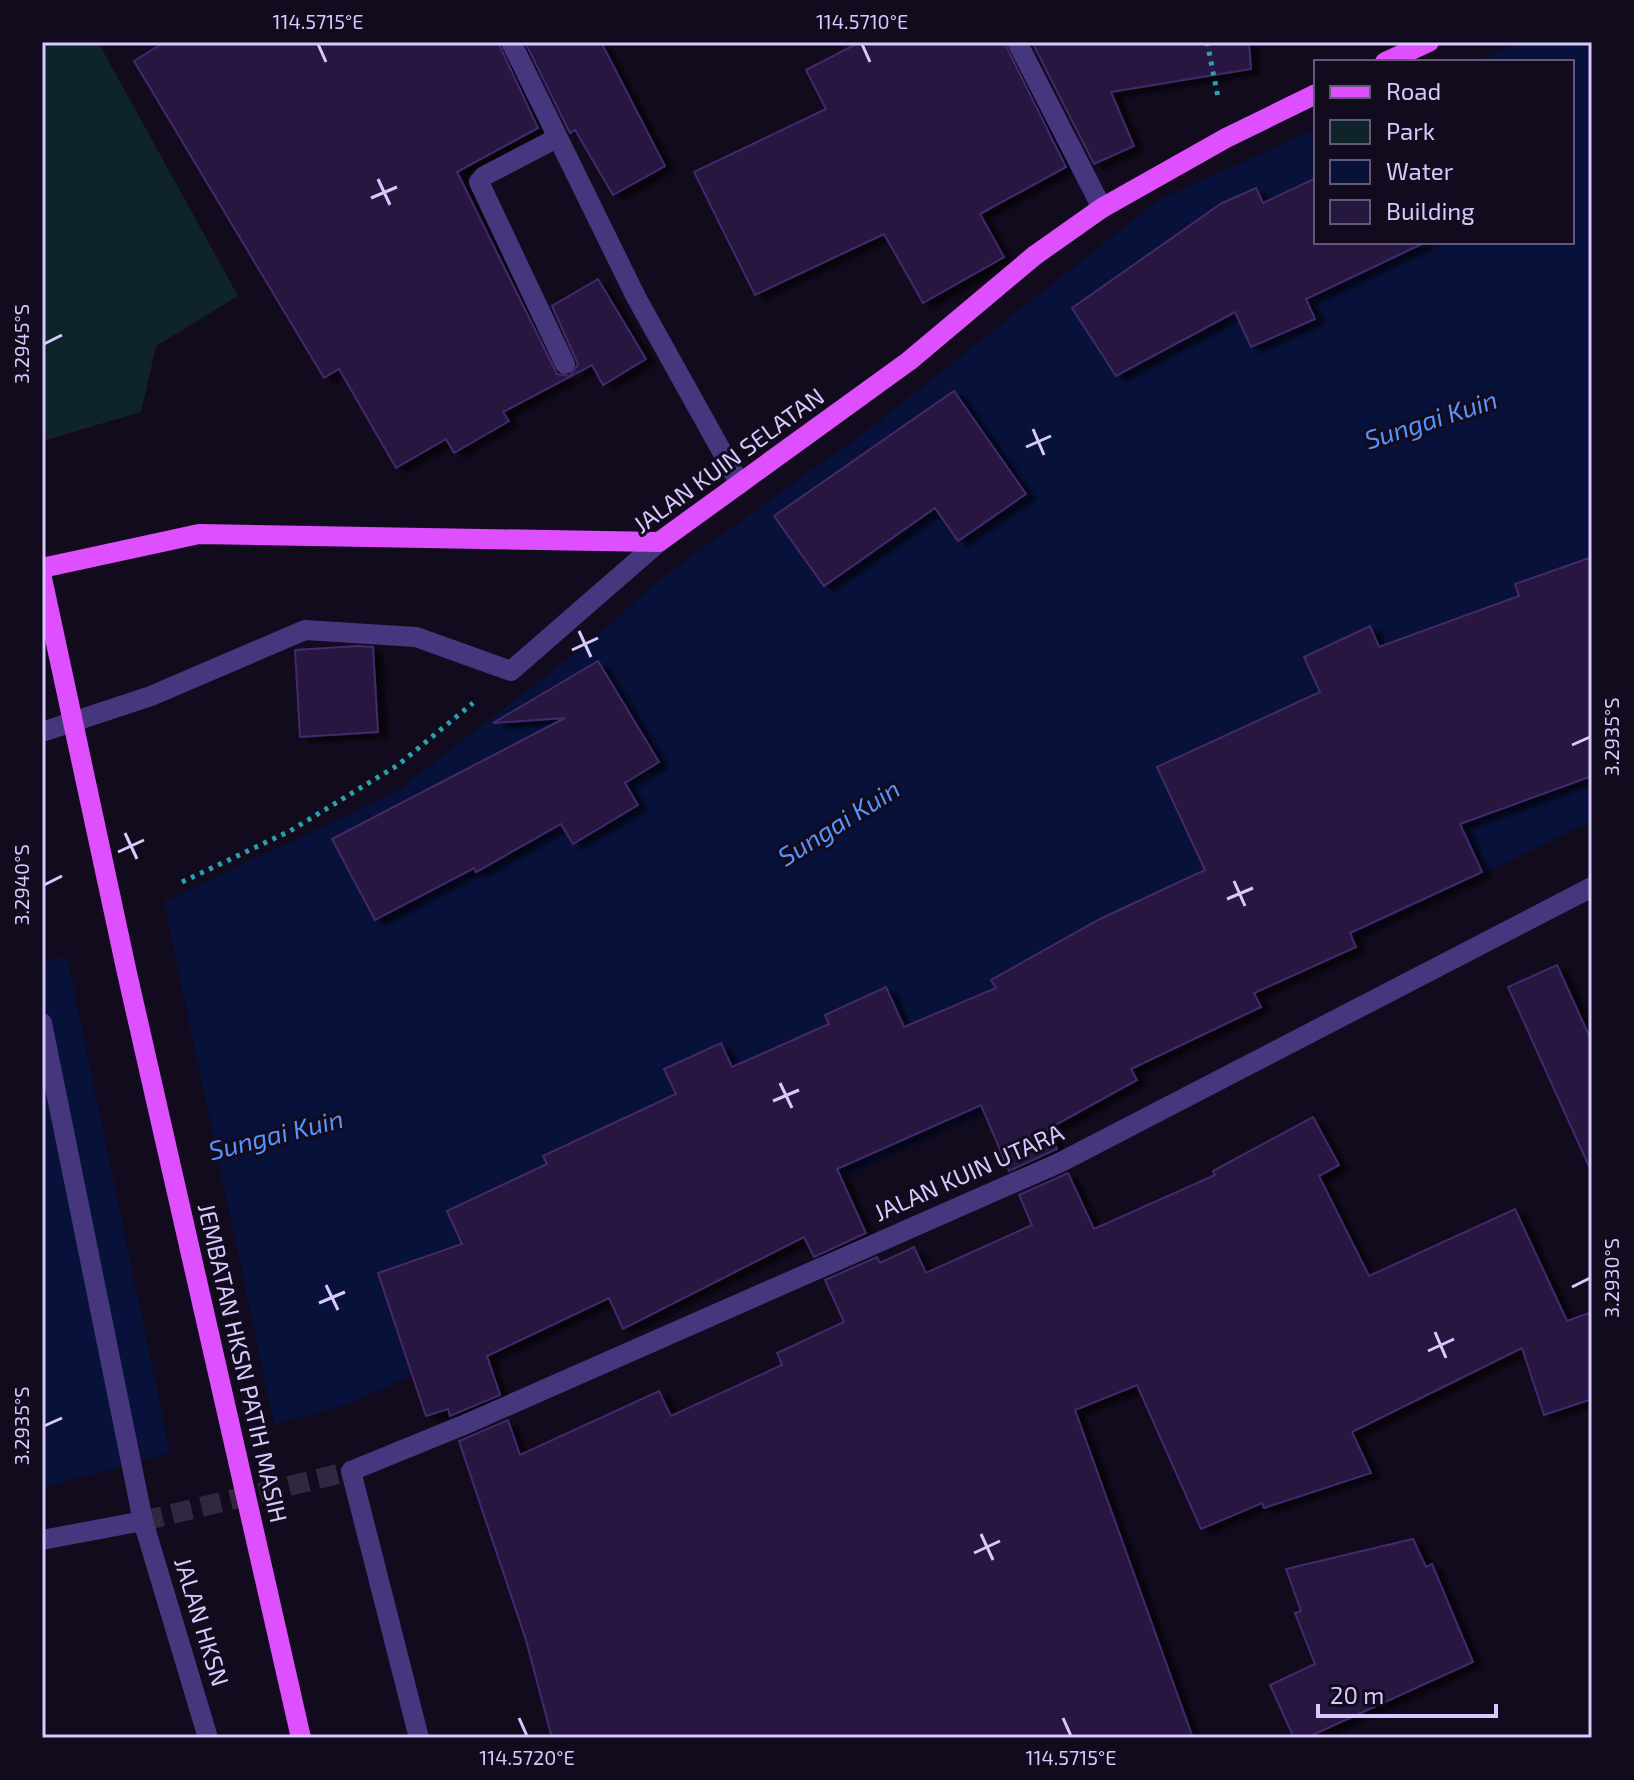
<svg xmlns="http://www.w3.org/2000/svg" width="1634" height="1780" font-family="'Exo 2',sans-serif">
<defs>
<filter id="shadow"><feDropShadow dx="9" dy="5" stdDeviation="2" flood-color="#0009"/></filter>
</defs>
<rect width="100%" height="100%" fill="#120b1e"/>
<polygon fill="#0f2428" points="42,42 98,42 238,296 156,346 141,412 42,441"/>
<polygon fill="#08113a" points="1524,42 1592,42 1592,821 1034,1091 349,1404 42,1488 42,963 75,954 145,911 396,792 591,641 667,574 865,432 1160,199 1316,129 1316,242 1572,242 1572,62 1472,62"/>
<polygon fill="#120b1e" points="163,898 275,1428 171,1457 66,952 73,951 92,930"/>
<g fill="#26173f" stroke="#42296b" stroke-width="2" filter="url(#shadow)">
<polygon points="165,42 498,42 538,128 457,172 557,374 570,376 578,364 552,306 598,279 646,359 603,385 592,365 503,412 509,421 454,453 446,439 396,468 339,369 324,378 134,61"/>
<polygon points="525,42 601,42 665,166 613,195 575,130 570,133"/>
<polygon points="860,42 1004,42 1066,167 980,214 1004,257 923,303 884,234 755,295 694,172 826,109 806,70"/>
<polygon points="1032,42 1249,42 1251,69 1111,92 1134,146 1094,164"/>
<polygon points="1316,178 1316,242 1426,242 1306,299 1315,319 1251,347 1235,312 1116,376 1072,308 1222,203 1256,188 1263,203"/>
<polygon points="954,391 1026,494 958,541 935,508 824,586 774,516"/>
<polygon points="1592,557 1592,776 1460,824 1482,872 1350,933 1356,947 1254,993 1261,1007 1131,1069 1137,1080 1048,1129 1057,1149 1009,1171 981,1105 837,1169 866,1233 814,1257 804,1237 623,1329 609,1298 487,1356 500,1395 450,1416 448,1409 426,1416 378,1273 462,1244 447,1211 547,1164 543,1156 676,1094 664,1069 721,1043 732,1067 829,1024 825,1015 886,987 904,1027 996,988 991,980 1100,919 1205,870 1157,767 1320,692 1304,657 1370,626 1379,647 1519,596 1515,584"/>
<polygon points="358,646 373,647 378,732 300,737 295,650"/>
<polygon points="598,661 659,762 625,783 638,805 573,844 561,824 476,872 474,868 375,920 332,839 565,718 493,723"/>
<polygon points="1557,965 1592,1042 1592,1173 1508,987"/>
<polygon points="1313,1117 1339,1165 1319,1176 1369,1276 1515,1209 1567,1321 1592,1312 1592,1399 1544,1415 1522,1348 1352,1432 1371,1473 1264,1508 1262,1503 1201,1529 1137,1385 1075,1410 1193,1738 552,1738 526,1640 459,1441 508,1420 520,1455 659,1391 671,1416 782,1365 777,1353 844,1322 825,1280 877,1257 880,1263 914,1247 926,1273 1032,1225 1019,1195 1068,1173 1094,1229 1215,1175 1213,1171"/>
<polygon points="1413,1539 1426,1567 1432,1564 1473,1662 1306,1738 1294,1738 1270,1685 1315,1664 1295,1613 1301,1611 1286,1569"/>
</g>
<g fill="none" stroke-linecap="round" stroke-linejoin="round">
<polyline stroke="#302740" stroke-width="20" stroke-dasharray="20 10" stroke-linecap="butt" points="143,1521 351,1471"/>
<g stroke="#2ba1b0" stroke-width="5" stroke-dasharray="4 6" stroke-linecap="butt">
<polyline points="1207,42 1218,97"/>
<polyline points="182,882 290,831 398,765 473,703"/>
</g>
<g stroke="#45367e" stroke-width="20">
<polyline points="511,42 636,297 740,484"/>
<polyline points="1017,42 1102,208"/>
<polyline points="557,138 484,176 479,182 565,364"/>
<polyline points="42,732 151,696 305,630 416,637 511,671 659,542"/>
<polyline points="42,1023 143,1521 208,1738"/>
<polyline points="42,1540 143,1521"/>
<polyline points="419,1738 351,1471 466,1424 1061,1162 1592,887"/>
</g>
<g stroke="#dd4fff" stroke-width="20">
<polyline points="1385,62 1429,42"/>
<polyline points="42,568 199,534 659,542 909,361 1034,256 1102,208 1226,138 1316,94"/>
</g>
<polyline stroke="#dd4fff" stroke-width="20" points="42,578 127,973 301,1738"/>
</g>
<path fill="none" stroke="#d8c8ff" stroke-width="3" d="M318,44L326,62M862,44L870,62M378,179L390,205M371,198L397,187M44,344L62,335M1033,429L1044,455M1026,447L1051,436M579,631L591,657M572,650L598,638M1572,745L1590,737M125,833L137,859M118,852L144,840M1234,881L1245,906M44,885L62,876M1227,899L1253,888M780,1083L792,1108M773,1101L799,1090M326,1285L338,1310M1572,1287L1590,1278M319,1303L345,1292M1435,1332L1446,1358M1428,1351L1454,1339M44,1426L62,1418M981,1534L993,1560M974,1553L1000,1541M519,1718L527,1736M1063,1718L1071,1736"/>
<g text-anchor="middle" stroke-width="6" stroke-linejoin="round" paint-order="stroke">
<g font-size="24" fill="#d8c8ff" stroke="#120b1e">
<text transform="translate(729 461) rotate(-36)" y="8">JALAN KUIN SELATAN</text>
<text transform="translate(969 1173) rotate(-24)" y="8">JALAN KUIN UTARA</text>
<text transform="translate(242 1363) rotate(77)" y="8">JEMBATAN HKSN PATIH MASIH</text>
<text transform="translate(201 1622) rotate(73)" y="8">JALAN HKSN</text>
</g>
<g font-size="26" font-style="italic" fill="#5693ff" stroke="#120b1e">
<text transform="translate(1431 420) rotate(-18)" y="9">Sungai Kuin</text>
<text transform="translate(839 823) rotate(-32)" y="9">Sungai Kuin</text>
<text transform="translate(276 1135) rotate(-14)" y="9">Sungai Kuin</text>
</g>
</g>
<rect width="1634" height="1780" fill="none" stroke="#120b1e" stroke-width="88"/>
<rect x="1314" y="60" width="260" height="184" fill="#120b1e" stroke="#615778" stroke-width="2"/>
<rect x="1330" y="86" width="40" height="12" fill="#dd4fff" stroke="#615778" stroke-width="2"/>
<text x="1386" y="100" font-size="24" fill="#d8c8ff">Road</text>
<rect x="1330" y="120" width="40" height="24" fill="#0f2428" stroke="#615778" stroke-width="2"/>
<text x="1386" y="140" font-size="24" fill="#d8c8ff">Park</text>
<rect x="1330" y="160" width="40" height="24" fill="#08113a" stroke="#615778" stroke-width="2"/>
<text x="1386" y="180" font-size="24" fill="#d8c8ff">Water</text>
<rect x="1330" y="200" width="40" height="24" fill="#26173f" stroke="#615778" stroke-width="2"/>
<text x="1386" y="220" font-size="24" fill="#d8c8ff">Building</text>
<path d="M1318 1704v12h178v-12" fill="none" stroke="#d8c8ff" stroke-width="4"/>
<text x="1330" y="1704" font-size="24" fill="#d8c8ff" stroke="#120b1e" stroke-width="6" paint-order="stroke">20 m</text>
<rect x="44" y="44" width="1546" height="1692" fill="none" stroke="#d8c8ff" stroke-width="3"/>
<g font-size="20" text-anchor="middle" fill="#d8c8ff">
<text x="318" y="29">114.5715°E</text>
<text x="862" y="29">114.5710°E</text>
<text transform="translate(22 344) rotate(-90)" y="7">3.2945°S</text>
<text transform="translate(1612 737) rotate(-90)" y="7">3.2935°S</text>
<text transform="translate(22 885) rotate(-90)" y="7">3.2940°S</text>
<text transform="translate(1612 1278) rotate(-90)" y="7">3.2930°S</text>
<text transform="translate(22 1426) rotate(-90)" y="7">3.2935°S</text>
<text x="527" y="1765">114.5720°E</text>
<text x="1071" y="1765">114.5715°E</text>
</g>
</svg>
